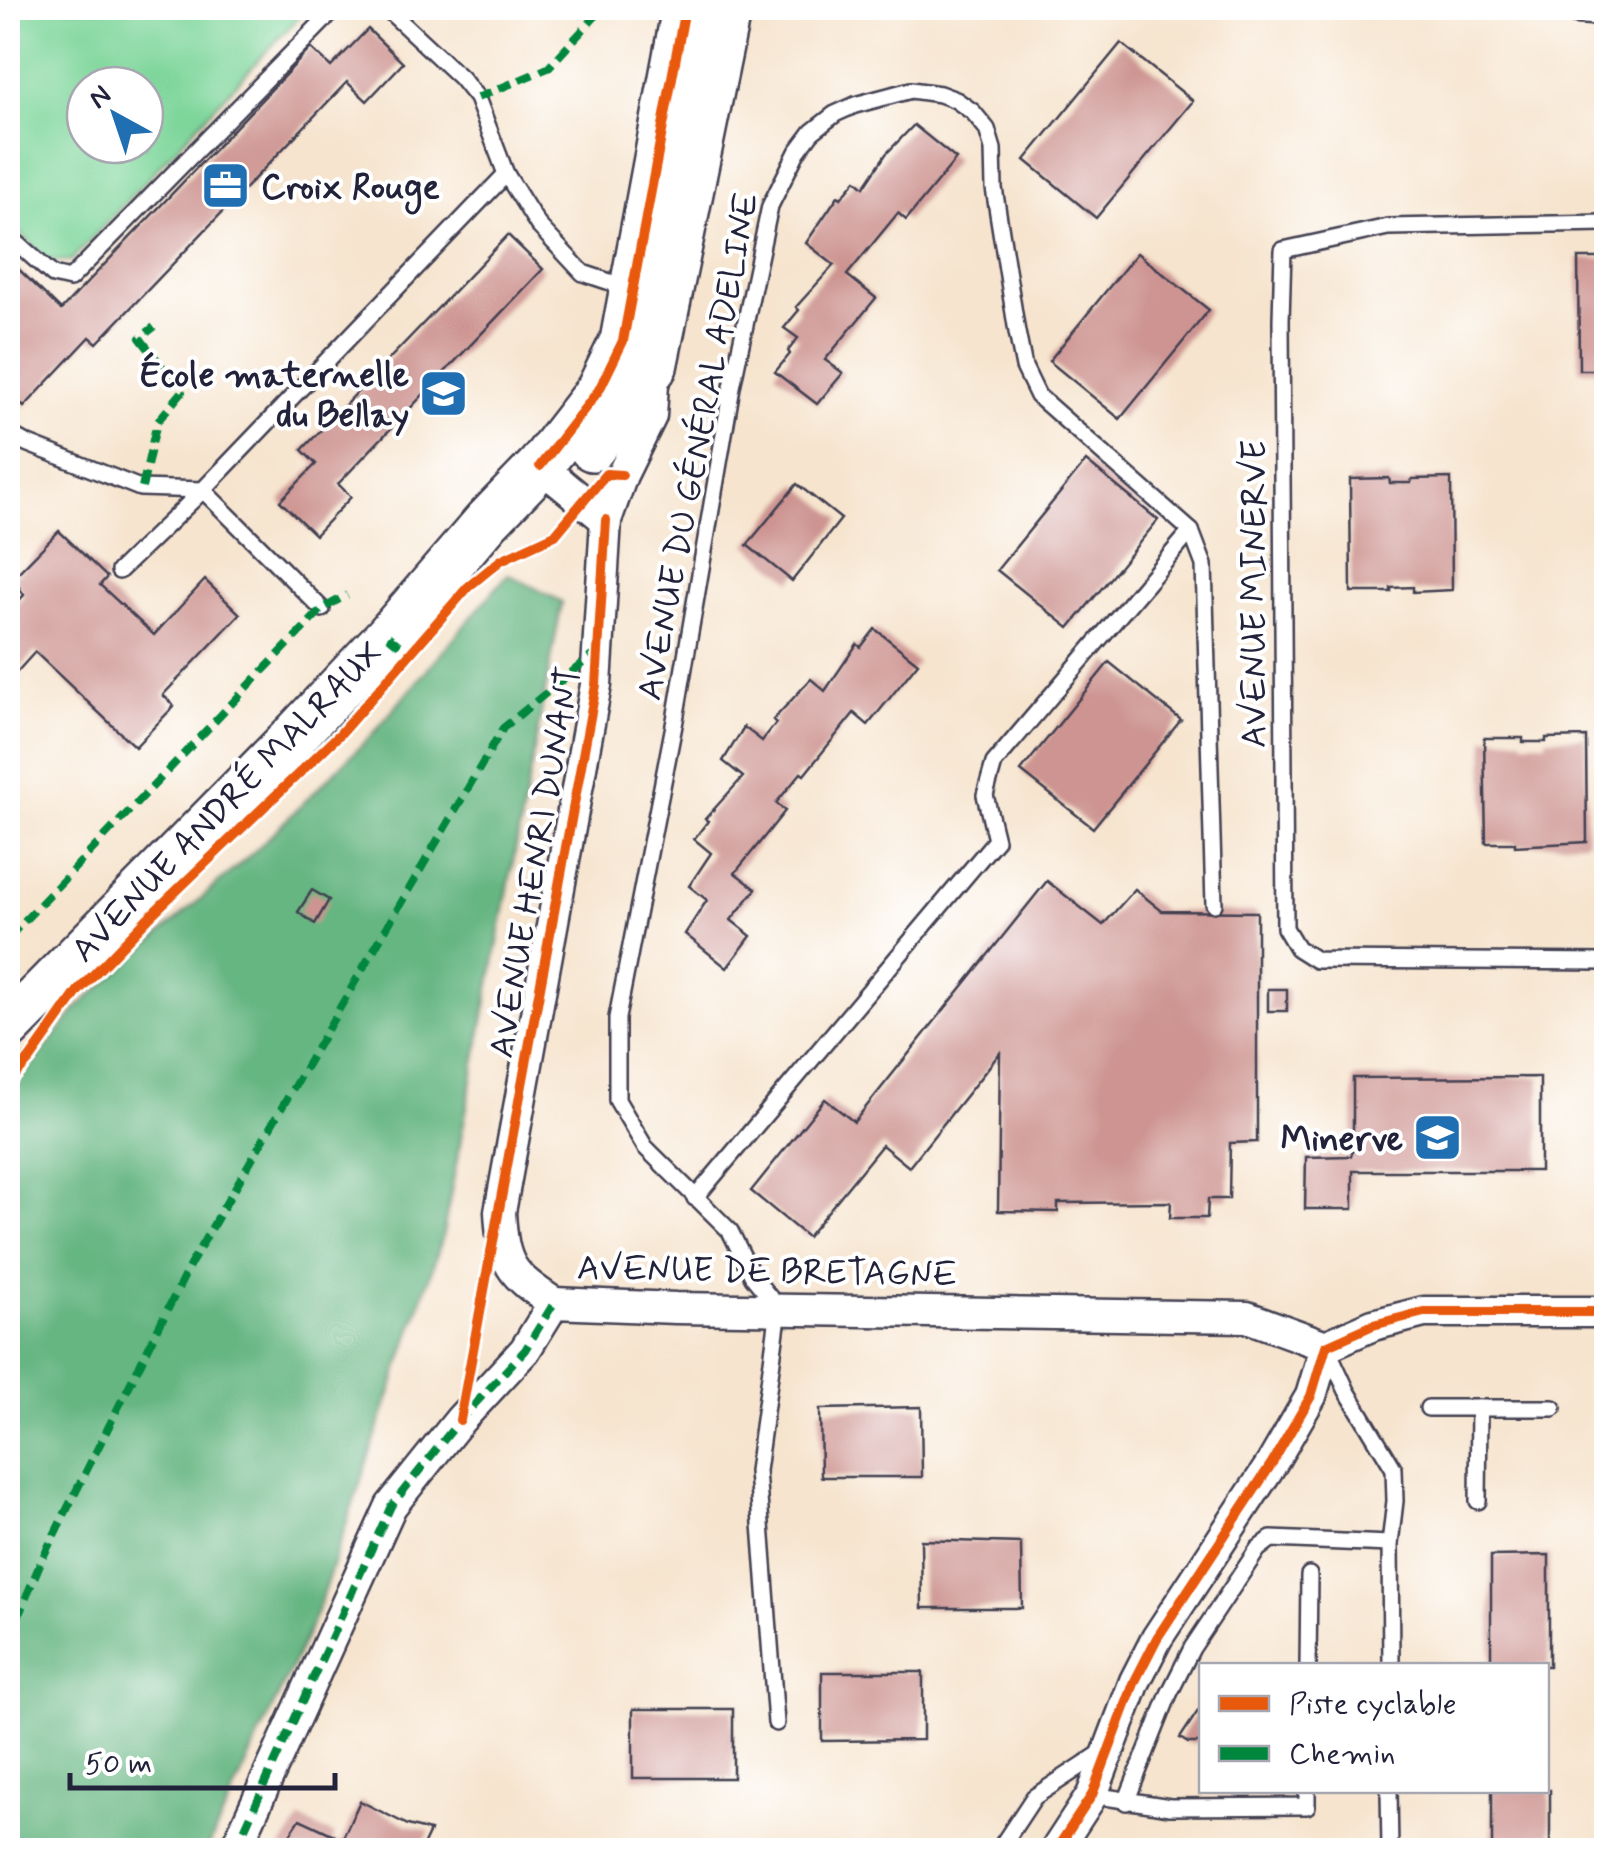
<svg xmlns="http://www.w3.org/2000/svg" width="1614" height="1858" font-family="Mynerve,sans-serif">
<rect width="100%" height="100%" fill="#fff"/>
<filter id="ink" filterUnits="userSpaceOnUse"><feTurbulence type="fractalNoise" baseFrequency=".01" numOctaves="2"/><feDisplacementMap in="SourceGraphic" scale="20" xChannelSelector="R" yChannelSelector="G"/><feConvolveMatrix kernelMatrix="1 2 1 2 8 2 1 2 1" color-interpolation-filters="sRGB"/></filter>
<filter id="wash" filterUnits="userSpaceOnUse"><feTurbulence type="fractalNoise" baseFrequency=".0048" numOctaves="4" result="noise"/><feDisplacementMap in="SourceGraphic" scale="40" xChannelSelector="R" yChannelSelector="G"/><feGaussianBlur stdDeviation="2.25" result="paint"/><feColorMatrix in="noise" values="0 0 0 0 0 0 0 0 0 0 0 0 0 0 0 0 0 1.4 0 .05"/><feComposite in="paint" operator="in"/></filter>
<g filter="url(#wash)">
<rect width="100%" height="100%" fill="#f6e4ce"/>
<path fill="#7dd59a" stroke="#507c6a" stroke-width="2.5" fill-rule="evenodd" d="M8,8H307L71,261H49L8,222ZM85,85H145V145H85Z"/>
<polygon fill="#66b682" stroke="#446c5e" stroke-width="2.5" points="508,574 562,602 442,1239 316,1614 207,1850 8,1850 8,1095 77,1008 257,849 371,736"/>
<g id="blocks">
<g fill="#cd9491">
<polygon points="368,29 403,63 367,101 347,82 97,343 90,337 24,407 8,392 8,259 61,310 311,48 331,67"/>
<polygon points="1121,43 1193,101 1096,218 1025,160"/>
<polygon points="914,125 956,159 906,220 898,213 847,275 876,298 825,360 843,373 817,404 775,372 790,354 788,351 798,338 784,328 799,310 796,307 834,265 806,243 838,196 841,198 856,180 864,187 886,154"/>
<polygon points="508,235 543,269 338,484 351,497 315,535 280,501 316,464 302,450"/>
<polygon points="1137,253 1209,310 1120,419 1049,361"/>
<polygon points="1578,258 1606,258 1606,370 1579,370"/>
<polygon points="1086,461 1158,520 1069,628 997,570"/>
<polygon points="1389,478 1390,483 1411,483 1412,479 1451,478 1452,590 1413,592 1413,587 1391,588 1391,592 1351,592 1350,479"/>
<polygon points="797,484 841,519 792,581 747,545"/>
<polygon points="59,531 107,577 100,585 154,635 205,580 240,614 163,695 174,706 135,747 35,652 8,682 8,612 24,595 13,578"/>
<polygon points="875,629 918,663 868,725 854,713 804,775 801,773 776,803 785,811 735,873 756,889 731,920 751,936 727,968 685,934 707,900 689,886 711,853 694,839 708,821 705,819 743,777 723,761 744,727 762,741 776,723 773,720 811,679 825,691 857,644 861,647"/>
<polygon points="1109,662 1181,720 1093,828 1021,771"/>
<polygon points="1586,737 1587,842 1515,846 1515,843 1486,843 1484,738 1523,738 1523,742 1546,742 1546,738"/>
<polygon points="1047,881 1103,925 1135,889 1162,911 1257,912 1257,1142 1230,1143 1229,1199 1208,1199 1207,1218 1170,1218 1171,1202 1058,1203 1058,1212 998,1211 1000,1053 909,1167 882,1145 807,1237 751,1191 825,1099 854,1122"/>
<polygon points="312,890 329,900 315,924 298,912"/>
<rect x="1268" y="989" width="19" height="22"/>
<polygon points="1540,1077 1540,1171 1353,1171 1353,1209 1305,1209 1306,1157 1351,1156 1353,1151 1353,1078"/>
<polygon points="921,1407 922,1477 821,1477 820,1409"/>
<polygon points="921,1540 1021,1543 1022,1608 922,1608"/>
<polygon points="1549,1555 1549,1666 1491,1666 1491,1556"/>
<polygon points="822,1672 923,1672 923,1740 822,1741"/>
<polygon points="1202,1705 1202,1743 1188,1743 1180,1738"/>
<rect x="633" y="1709" width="100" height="69"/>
<rect x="1492" y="1790" width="58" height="60"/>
<polygon points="360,1801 408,1825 430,1831 421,1850 280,1850 300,1819 334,1835 332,1841 340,1844"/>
</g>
</g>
</g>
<g filter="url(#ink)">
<use href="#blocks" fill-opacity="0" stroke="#423f51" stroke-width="2.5"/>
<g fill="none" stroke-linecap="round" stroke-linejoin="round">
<defs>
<g id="lane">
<polyline points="386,8 461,78 477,98 506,174 538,225 583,273 628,288"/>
<polyline points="1606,223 1388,227 1283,250 1281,320 1285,928 1297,948 1316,960 1606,962"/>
<polyline points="8,235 53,275 70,279 336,8"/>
<polyline points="8,433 26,443 140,488 203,490 322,609"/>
<polyline points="119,571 203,490 506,174"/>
<polyline points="695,1198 996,840 985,795 994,763 1191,531"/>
<polyline points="1327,1348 1347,1391 1394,1469 1395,1501 1390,1544 1391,1666"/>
<polyline points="1428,1408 1553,1408"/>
<polyline points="1478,1501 1479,1408"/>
<polyline points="1308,1666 1309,1575"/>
<polyline points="776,1723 757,1471 779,1309 753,1277 730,1231 645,1147 617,1100 617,1018 675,720 732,387 770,206 797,152 812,132 835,114 855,105 911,90 940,94 956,100 973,112 987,129 993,149 994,188 1017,332 1024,367 1038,396 1191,531 1204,565 1214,904"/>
<polyline points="1389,1790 1390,1850"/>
<polyline points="1092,1795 1170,1807 1307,1806 1307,1790"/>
<polyline points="1126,1802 1169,1694 1192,1648 1258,1549 1271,1539 1390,1544"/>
<polyline points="999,1850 1034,1797 1107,1749"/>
</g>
<g id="street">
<polyline points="1577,8 1606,10"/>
<polyline points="540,466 606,520"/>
<polyline points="554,1303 676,1308 1247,1317 1326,1346 1373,1325 1424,1312 1606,1312"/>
<path d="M554,1303C510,1274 503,1265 500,1212L596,685L606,520L622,475L651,416L654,367"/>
<polyline points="235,1850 391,1506 460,1420 525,1350 554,1303"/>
<polyline points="1056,1850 1092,1795 1135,1681 1157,1638 1272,1463 1311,1396 1326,1346"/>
</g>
<g id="secondary">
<polyline points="592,448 654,367 728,8"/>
<polyline points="8,1027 298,732 388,636 487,521 540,466 599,390 623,341 685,8"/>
</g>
</defs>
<use href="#lane" stroke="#423f51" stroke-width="20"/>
<use href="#street" stroke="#423f51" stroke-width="35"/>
<use href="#secondary" stroke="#423f51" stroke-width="50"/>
<use href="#lane" stroke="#fff" stroke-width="15"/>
<use href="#street" stroke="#fff" stroke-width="30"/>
<use href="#secondary" stroke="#fff" stroke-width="45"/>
<g stroke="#00873e" stroke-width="8" stroke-dasharray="15 8" stroke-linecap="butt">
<polyline points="477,98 548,68 603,8"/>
<polyline points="142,488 157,422 182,392 140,338 154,327"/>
<polyline points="388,636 410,654"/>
<polyline points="8,938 322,609 347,595"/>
<polyline points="8,1037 30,1059"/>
<polyline points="8,1641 42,1559 190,1265 503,728 599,650"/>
<polyline points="235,1850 391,1506 460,1420 525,1350 554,1303"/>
</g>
<defs>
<g id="cycleway">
<polyline points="540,466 599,390 623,341 685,8"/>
<polyline points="8,1083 30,1059 78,991 149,917 340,734 468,587 501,560 555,535 606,474 622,475"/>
<polyline points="460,1420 596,685 606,520"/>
<polyline points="1056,1850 1092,1795 1135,1681 1157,1638 1272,1463 1311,1396 1326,1346 1373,1325 1424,1312 1606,1312"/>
</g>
</defs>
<use href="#cycleway" stroke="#fff" stroke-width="16"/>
<use href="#cycleway" stroke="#e8590c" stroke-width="10"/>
</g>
</g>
<defs>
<symbol id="office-square" viewBox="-11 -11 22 22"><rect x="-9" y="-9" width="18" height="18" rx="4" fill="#1f6fb2" stroke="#fff"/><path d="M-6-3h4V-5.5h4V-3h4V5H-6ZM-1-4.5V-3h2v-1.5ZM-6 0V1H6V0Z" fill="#fff"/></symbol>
<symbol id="school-square" viewBox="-11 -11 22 22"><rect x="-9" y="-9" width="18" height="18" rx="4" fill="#1f6fb2" stroke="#fff"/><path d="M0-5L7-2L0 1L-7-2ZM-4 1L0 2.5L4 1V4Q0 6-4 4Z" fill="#fff"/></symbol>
</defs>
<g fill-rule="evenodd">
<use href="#office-square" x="198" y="158" width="55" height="55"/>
<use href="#school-square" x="416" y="366" width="55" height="55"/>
<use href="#school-square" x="1410" y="1110" width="55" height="55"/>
</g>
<g text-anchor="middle" stroke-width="8" stroke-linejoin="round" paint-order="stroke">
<g font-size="35" font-weight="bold" fill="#22223b" stroke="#fff" text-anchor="end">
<text x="261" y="198" text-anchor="start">Croix Rouge</text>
<text x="409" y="386">École maternelle<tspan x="409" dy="40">du Bellay</tspan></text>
<text x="1403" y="1150">Minerve</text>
</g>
<g font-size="35" fill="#22223b" stroke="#fff">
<text transform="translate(697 446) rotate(-79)" y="12">AVENUE DU GÉNÉRAL ADELINE</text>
<text transform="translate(1253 594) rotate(-90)" y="12">AVENUE MINERVE</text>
<text transform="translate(226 801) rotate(-46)" y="12">AVENUE ANDRÉ MALRAUX</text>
<text transform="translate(534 862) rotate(-80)" y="12">AVENUE HENRI DUNANT</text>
<text transform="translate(767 1270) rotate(1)" y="12">AVENUE DE BRETAGNE</text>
</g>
</g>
<rect width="1614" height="1858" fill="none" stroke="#fff" stroke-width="40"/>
<rect x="1199" y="1663" width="350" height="130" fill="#ffffff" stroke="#a7a7b1" stroke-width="2.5"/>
<rect x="1219" y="1696" width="50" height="15" fill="#e8590c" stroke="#a7a7b1" stroke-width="2.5"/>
<text x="1289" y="1713" font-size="30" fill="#22223b">Piste cyclable</text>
<rect x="1219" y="1746" width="50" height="15" fill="#00873e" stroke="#a7a7b1" stroke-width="2.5"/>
<text x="1289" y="1763" font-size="30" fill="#22223b">Chemin</text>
<g transform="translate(115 115) rotate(320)"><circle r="48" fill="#ffffff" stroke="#a7a7b1" stroke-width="2.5"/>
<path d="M0-8L18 38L0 25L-18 38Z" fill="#1f6fb2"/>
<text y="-15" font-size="28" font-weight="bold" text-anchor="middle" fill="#22223b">N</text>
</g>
<path d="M70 1773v15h265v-15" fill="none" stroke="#22223b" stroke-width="5"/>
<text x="85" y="1773" font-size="30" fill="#22223b" stroke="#ffffff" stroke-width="8" paint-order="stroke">50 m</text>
</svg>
